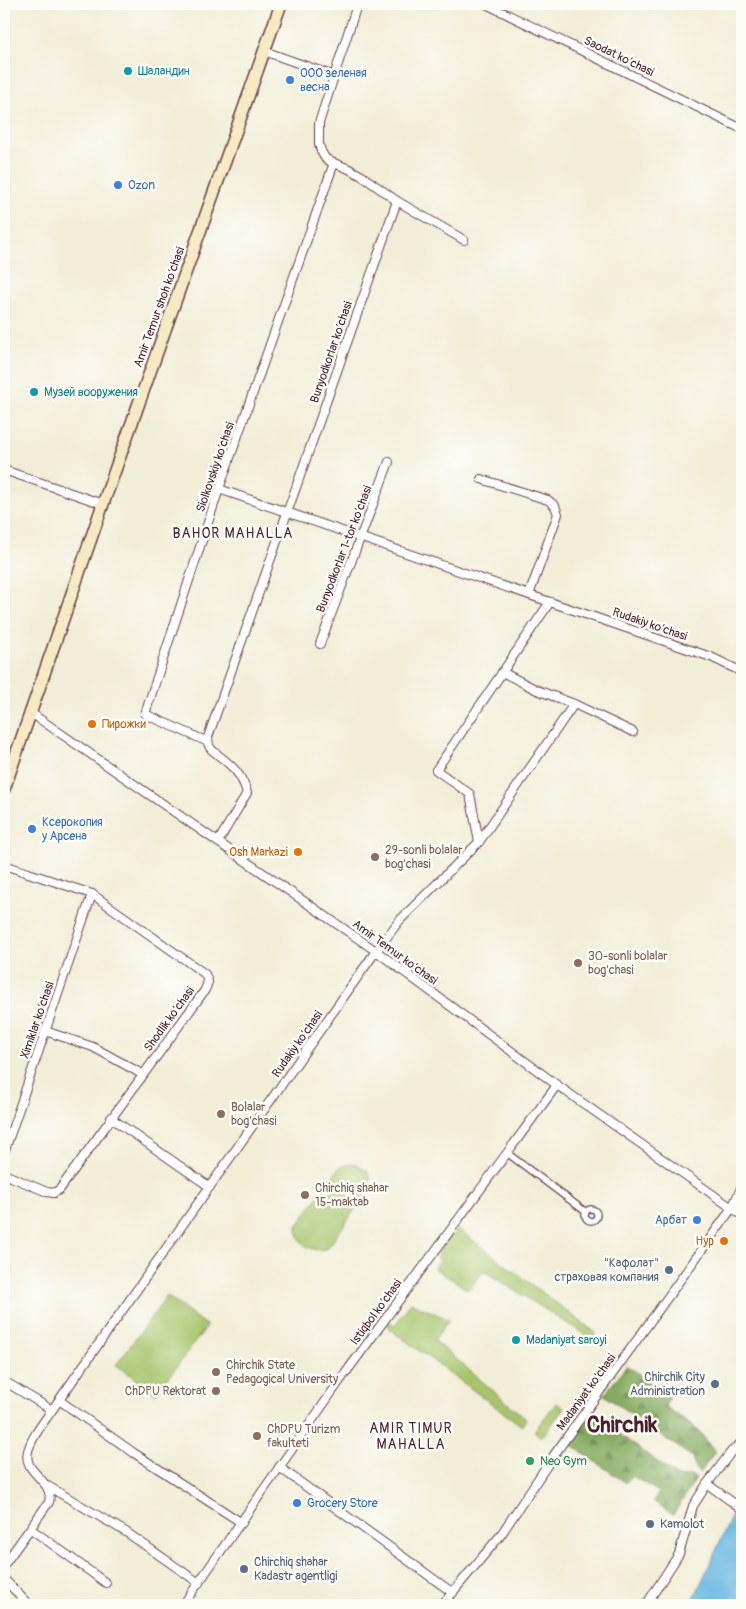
<svg xmlns="http://www.w3.org/2000/svg" width="746" height="1609" font-family="Pangolin,sans-serif">
<defs>
<pattern id="forest-firs" width="22" height="20" patternUnits="userSpaceOnUse" patternTransform="scale(1.25)"><rect width="22" height="20" fill="#84aa5f"/><path d="M5 1l3.5 6h-7zM16 11l3.5 6h-7z" fill="#6e8a4f"/></pattern>
</defs>
<rect width="100%" height="100%" fill="#fdfcf7"/>
<filter id="ink" filterUnits="userSpaceOnUse"><feTurbulence type="fractalNoise" baseFrequency=".02" numOctaves="2"/><feDisplacementMap in="SourceGraphic" scale="10" xChannelSelector="R" yChannelSelector="G"/><feConvolveMatrix kernelMatrix="1 2 1 2 8 2 1 2 1" color-interpolation-filters="sRGB"/></filter>
<filter id="wash" filterUnits="userSpaceOnUse"><feTurbulence type="fractalNoise" baseFrequency=".0096" numOctaves="4" result="noise"/><feDisplacementMap in="SourceGraphic" scale="20" xChannelSelector="R" yChannelSelector="G"/><feGaussianBlur stdDeviation="1.12" result="paint"/><feColorMatrix in="noise" values="0 0 0 0 0 0 0 0 0 0 0 0 0 0 0 0 0 1.4 0 .05"/><feComposite in="paint" operator="in"/></filter>
<g filter="url(#wash)">
<rect width="100%" height="100%" fill="#f1edd7"/>
<g fill="#a6c46b" stroke="#78724b">
<path d="M351,1163L357,1164L367,1171L370,1177L369,1189L328,1248C311,1254 297,1244 297,1226L339,1168Z"/>
<path d="M459,1230L596,1333L592,1339L484,1271L468,1290L434,1268L440,1260L437,1257C440,1248 450,1232 459,1230Z"/>
<polygon points="167,1296 207,1326 156,1394 116,1365"/>
<polygon points="411,1302 449,1320 434,1340 526,1419 522,1426 391,1330 388,1326 388,1321 395,1325"/>
<polygon points="556,1403 564,1408 544,1435 539,1436 535,1433 535,1430"/>
</g>
<g fill="url(#forest-firs)" stroke="#676445">
<polygon points="627,1365 670,1397 665,1406 699,1431 715,1452 700,1473 696,1470 692,1457 604,1395"/>
<polygon points="592,1414 678,1477 692,1476 696,1479 673,1515 653,1501 659,1492 632,1476 626,1483 570,1444"/>
</g>
<polygon fill="#66b7e1" stroke="#586b86" points="742,1504 742,1605 691,1605 733,1513"/>
</g>
<g filter="url(#ink)">
<g fill="none" stroke-linecap="round" stroke-linejoin="round">
<defs>
<g id="pedestrian">
<polyline points="507,1153 586,1212"/>
<circle cx="591" cy="1215" r="6"/>
</g>
<g id="minor">
<polyline points="486,4 742,129"/>
<polyline points="356,8 319,123 319,144 321,151 325,158 331,162 347,168 362,176 397,201 464,240"/>
<polyline points="264,51 334,76"/>
<polyline points="4,470 103,504"/>
<polyline points="481,479 548,500 555,506 558,514 529,595"/>
<polyline points="219,489 711,657 742,672"/>
<polyline points="320,644 389,462"/>
<polyline points="502,672 537,690 574,704 633,732"/>
<polyline points="31,713 376,951 557,1085 742,1215"/>
<polyline points="208,742 145,714 219,489 334,163"/>
<path d="M218,842L247,793C241,771 229,764 212,750L209,746L208,737L397,201"/>
<polyline points="479,842 470,794 436,770 550,602"/>
<polyline points="4,865 92,894 205,974 208,982 205,990 60,1189 54,1193 47,1192 4,1174"/>
<polyline points="45,1031 93,1047 142,1074"/>
<polyline points="111,1118 210,1187"/>
<polyline points="4,1153 92,894"/>
<polyline points="4,1381 52,1410"/>
<polyline points="59,1400 134,1453 242,1523"/>
<polyline points="742,1442 731,1452 707,1484 742,1509"/>
<polyline points="279,1467 453,1593"/>
<polyline points="46,1485 126,1532 199,1583"/>
<polyline points="31,1529 106,1583"/>
<path d="M4,1565L49,1502C55,1480 22,1474 28,1451C32,1436 44,1422 52,1410L376,951L400,920L479,842L574,704"/>
<polyline points="4,1579 29,1605"/>
<polyline points="183,1605 339,1382 557,1085"/>
<polyline points="442,1605 500,1536 554,1455 732,1208 742,1186"/>
<polyline points="646,1605 679,1554 693,1506 707,1484"/>
</g>
<polyline id="secondary" points="4,789 103,504 281,4"/>
</defs>
<use href="#pedestrian" stroke="#633e45" stroke-width="8"/>
<use href="#minor" stroke="#633e45" stroke-width="10"/>
<use href="#secondary" stroke="#633e45" stroke-width="14"/>
<use href="#pedestrian" stroke="#fff" stroke-width="5.5"/>
<use href="#minor" stroke="#fff" stroke-width="8"/>
<use href="#secondary" stroke="#f6e9c3" stroke-width="11"/>
</g>
</g>
<g fill="#0f9aa8" stroke="#fdfcf7" stroke-width="2">
<circle cx="128" cy="71" r="5"/>
<circle cx="34" cy="392" r="5"/>
<circle cx="516" cy="1340" r="5"/>
</g>
<g fill="#3f7fe0" stroke="#fdfcf7" stroke-width="2">
<circle cx="290" cy="80" r="5"/>
<circle cx="118" cy="185" r="5"/>
<circle cx="32" cy="829" r="5"/>
<circle cx="697" cy="1220" r="5"/>
<circle cx="297" cy="1503" r="5"/>
</g>
<g fill="#e8710a" stroke="#fdfcf7" stroke-width="2">
<circle cx="92" cy="724" r="5"/>
<circle cx="298" cy="852" r="5"/>
<circle cx="724" cy="1241" r="5"/>
</g>
<g fill="#8d6e63" stroke="#fdfcf7" stroke-width="2">
<circle cx="375" cy="857" r="5"/>
<circle cx="578" cy="963" r="5"/>
<circle cx="221" cy="1114" r="5"/>
<circle cx="305" cy="1195" r="5"/>
<circle cx="216" cy="1372" r="5"/>
<circle cx="216" cy="1391" r="5"/>
<circle cx="257" cy="1436" r="5"/>
</g>
<g fill="#5c6f8a" stroke="#fdfcf7" stroke-width="2">
<circle cx="669" cy="1270" r="5"/>
<circle cx="715" cy="1384" r="5"/>
<circle cx="650" cy="1524" r="5"/>
<circle cx="244" cy="1569" r="5"/>
</g>
<circle fill="#2e9e5b" stroke="#fdfcf7" stroke-width="2" cx="530" cy="1461" r="5"/>
<g text-anchor="middle" stroke-width="5" stroke-linejoin="round" paint-order="stroke">
<g font-size="12" fill="#4a1f2b" stroke="#fdfcf7">
<text transform="translate(619 56) rotate(26)" y="4">Saodat ko‘chasi</text>
<text transform="translate(159 307) rotate(-70)" y="4">Amir Temur shoh ko‘chasi</text>
<text transform="translate(331 352) rotate(-71)" y="4">Bunyodkorlar ko‘chasi</text>
<text transform="translate(215 467) rotate(-71)" y="4">Siolkovskiy ko‘chasi</text>
<text transform="translate(344 549) rotate(-69)" y="4">Bunyodkorlar 1-tor ko‘chasi</text>
<text transform="translate(650 624) rotate(19)" y="4">Rudakiy ko‘chasi</text>
<text transform="translate(395 952) rotate(36)" y="4">Amir Temur ko‘chasi</text>
<text transform="translate(169 1019) rotate(-54)" y="4">Shodlik ko‘chasi</text>
<text transform="translate(37 1020) rotate(-71)" y="4">Ximiklar ko‘chasi</text>
<text transform="translate(297 1044) rotate(-55)" y="4">Rudakiy ko‘chasi</text>
<text transform="translate(376 1312) rotate(-54)" y="4">Istiqbol ko‘chasi</text>
<text transform="translate(586 1392) rotate(-54)" y="4">Madaniyat ko‘chasi</text>
</g>
<g font-size="12" fill="#0d838f" stroke="#fdfcf7" text-anchor="start">
<text x="138" y="75">Шаландин</text>
<text x="44" y="396">Музей вооружения</text>
<text x="526" y="1344">Madaniyat saroyi</text>
</g>
<g font-size="12" fill="#366cbe" stroke="#fdfcf7" text-anchor="start">
<text x="300" y="77">ООО зеленая<tspan x="300" dy="14">весна</tspan></text>
<text x="128" y="189">Ozon</text>
<text x="42" y="826">Ксерокопия<tspan x="42" dy="14">у Арсена</tspan></text>
<text x="687" y="1224" text-anchor="end">Арбат</text>
<text x="307" y="1507">Grocery Store</text>
</g>
<g font-size="12" fill="#c56008" stroke="#fdfcf7" text-anchor="end">
<text x="102" y="728" text-anchor="start">Пирожки</text>
<text x="288" y="856">Osh Markazi</text>
<text x="714" y="1245">Нур</text>
</g>
<g font-size="12" fill="#785e54" stroke="#fdfcf7" text-anchor="start">
<text x="385" y="854">29-sonli bolalar<tspan x="385" dy="14">bog'chasi</tspan></text>
<text x="588" y="960">30-sonli bolalar<tspan x="588" dy="14">bog'chasi</tspan></text>
<text x="231" y="1111">Bolalar<tspan x="231" dy="14">bog'chasi</tspan></text>
<text x="315" y="1192">Chirchiq shahar<tspan x="315" dy="14">15-maktab</tspan></text>
<text x="226" y="1369">Chirchik State<tspan x="226" dy="14">Pedagogical University</tspan></text>
<text x="206" y="1395" text-anchor="end">ChDPU Rektorat</text>
<text x="267" y="1433">ChDPU Turizm<tspan x="267" dy="14">fakulteti</tspan></text>
</g>
<g font-size="12" fill="#4e5e75" stroke="#fdfcf7" text-anchor="end">
<text x="659" y="1267">"Кафолат"<tspan x="659" dy="14">страховая компания</tspan></text>
<text x="705" y="1381">Chirchik City<tspan x="705" dy="14">Administration</tspan></text>
<text x="660" y="1528" text-anchor="start">Kamolot</text>
<text x="254" y="1566" text-anchor="start">Chirchiq shahar<tspan x="254" dy="14">Kadastr agentligi</tspan></text>
</g>
<g font-size="12" fill="#27864d" stroke="#fdfcf7" text-anchor="start">
<text x="540" y="1465">Neo Gym</text>
</g>
<g font-size="14" letter-spacing="1" fill="#4a1f2b" stroke="#fdfcf7">
<text x="233" y="538">BAHOR MAHALLA</text>
<text x="411" y="1433">AMIR TIMUR<tspan x="411" dy="16">MAHALLA</tspan></text>
</g>
<g font-size="22" font-weight="bold" fill="#4a1f2b" stroke="#fdfcf7">
<text x="622" y="1432">Chirchik</text>
</g>
</g>
<rect width="746" height="1609" fill="none" stroke="#fdfcf7" stroke-width="20"/>
</svg>
